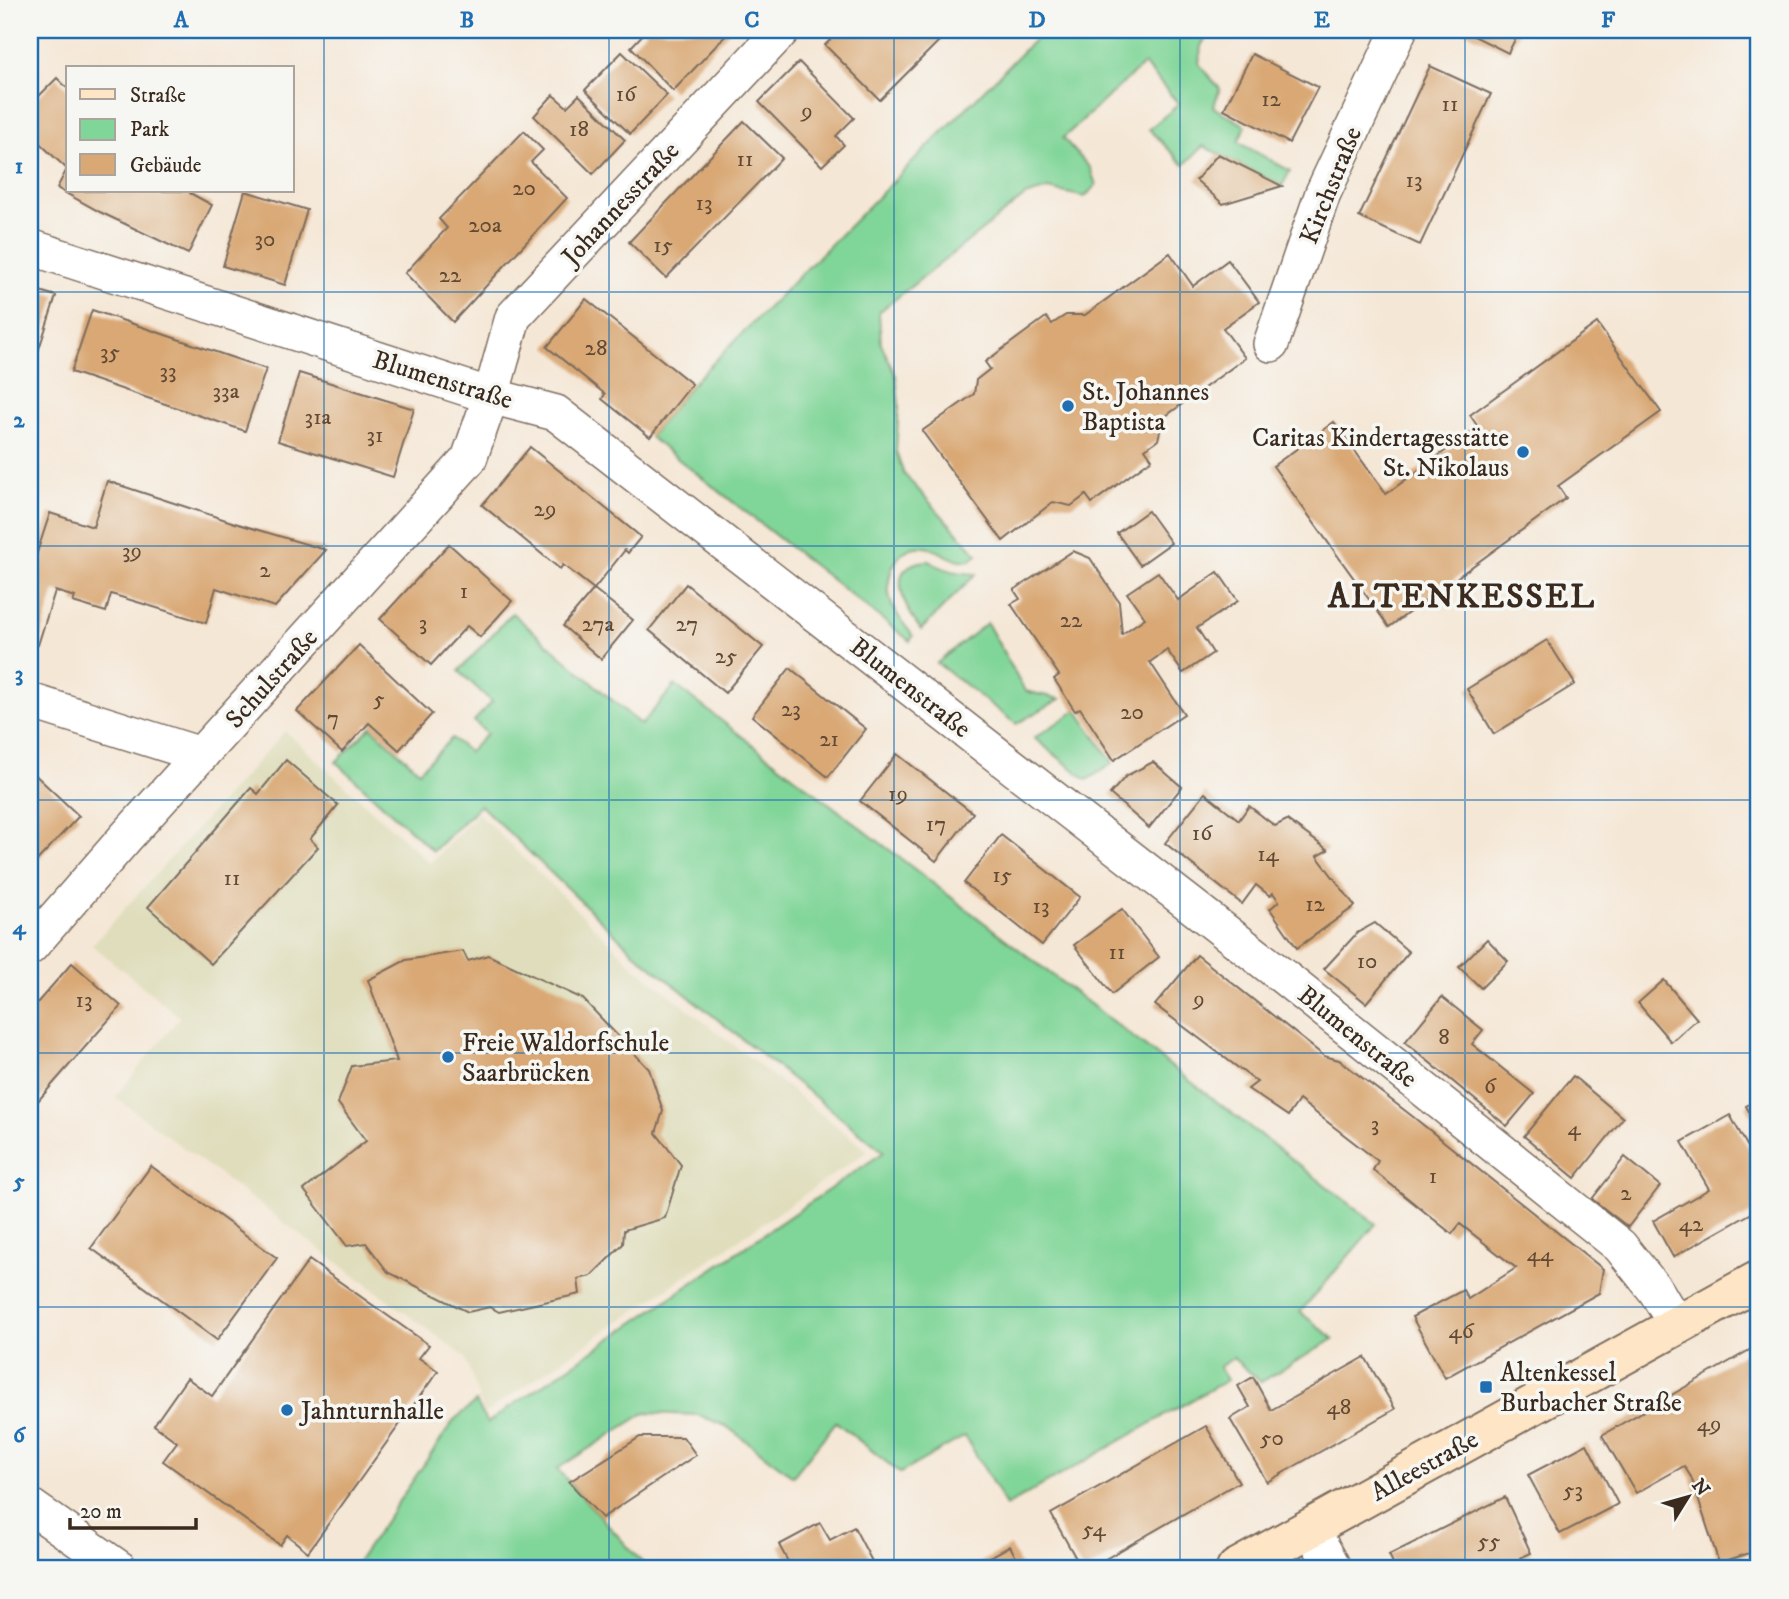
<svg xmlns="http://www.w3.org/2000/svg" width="1789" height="1599" font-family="'IM FELL DW Pica',serif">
<rect width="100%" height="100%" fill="#f6f6f2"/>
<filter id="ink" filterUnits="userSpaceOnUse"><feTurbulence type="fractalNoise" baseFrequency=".0143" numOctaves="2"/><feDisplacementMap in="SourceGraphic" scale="14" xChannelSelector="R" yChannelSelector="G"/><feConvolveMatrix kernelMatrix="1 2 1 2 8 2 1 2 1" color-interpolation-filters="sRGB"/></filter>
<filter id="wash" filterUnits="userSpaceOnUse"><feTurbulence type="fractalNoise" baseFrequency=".00686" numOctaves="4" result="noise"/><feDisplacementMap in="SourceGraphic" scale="28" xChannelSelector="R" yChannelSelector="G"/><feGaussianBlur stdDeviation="1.57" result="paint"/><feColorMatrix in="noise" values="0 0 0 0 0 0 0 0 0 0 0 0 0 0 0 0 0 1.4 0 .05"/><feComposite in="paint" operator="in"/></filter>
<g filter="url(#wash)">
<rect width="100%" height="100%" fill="#f5e7d6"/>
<polygon fill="#dfddbb" points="285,731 430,863 478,813 636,968 868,1151 484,1414 465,1357 115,1097 180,1017 92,945"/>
<g fill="#80d598" stroke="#5e805b" stroke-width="2">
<path d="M1044,30H1210L1201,46L1199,64L1220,89L1213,107L1246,126L1238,142L1290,171L1282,186L1203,146L1184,165L1149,129L1179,104L1144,64L1063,138L1090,168L1096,185L1085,197L1048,189L1025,196L879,312L881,344L896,376L899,405L896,451L904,474L977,554L971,560C949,563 943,549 924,547C897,544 884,576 890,599C893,612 905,625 913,636L910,641L650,437L692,384Z"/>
<path d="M929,561C946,571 957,573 976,574L921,630C905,608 881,563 929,561Z"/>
<polygon points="512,613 641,725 675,685 1376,1224 1300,1312 1334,1339 1261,1382 1233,1358 1219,1367 1227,1380 1006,1506 965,1436 900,1473 836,1422 793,1476 726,1426 698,1415 645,1413 557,1469 648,1569 364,1569 356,1564 455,1419 476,1402 487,1423 884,1152 638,956 480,805 433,851 336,762 371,727 419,771 452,738 469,752 487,734 474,721 492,702 459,671"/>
<polygon points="987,623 1025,691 1060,699 1016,724 937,663"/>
<polygon points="1077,710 1113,763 1087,780 1034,738"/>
</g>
<g id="blocks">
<g fill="#d9a875">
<polygon points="647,30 731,30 673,91 631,47"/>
<polygon points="840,30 950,30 880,100 825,45"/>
<polygon points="1462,30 1520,30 1508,53"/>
<polygon points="622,52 667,95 630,134 585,90"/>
<polygon points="1252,54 1318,87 1289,143 1224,109"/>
<polygon points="799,62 854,118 836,136 844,145 822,166 759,102"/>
<polygon points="1430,66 1491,94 1420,245 1359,217"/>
<polygon points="57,78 68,89 68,191 191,191 190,193 212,205 188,254 100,212 57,188 67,169 30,134 30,105"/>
<polygon points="553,95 567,107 579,95 625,140 593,174 534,116"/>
<polygon points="744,121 782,158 666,278 629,242"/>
<polygon points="524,131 543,150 531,162 567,198 453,322 405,273 447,228 439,219"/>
<polygon points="1218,154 1282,186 1223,204 1196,180"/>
<polygon points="245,191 307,210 285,285 223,266"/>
<polygon points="1170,253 1193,286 1228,260 1259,302 1223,328 1245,358 1163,418 1158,440 1145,449 1152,459 1092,503 1086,495 1071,506 1053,502 1003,541 922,431 974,394 976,380 990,369 985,362 1046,317 1052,324 1066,315 1085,315"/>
<polygon points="30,288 56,296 38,352 30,349"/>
<polygon points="586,299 692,384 650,437 602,399 605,394 547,347"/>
<polygon points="92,310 266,369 245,431 71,372"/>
<polygon points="1597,323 1661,412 1558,486 1566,498 1389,627 1273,466 1334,422 1386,494 1478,427 1470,415"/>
<polygon points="299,373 414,409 393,477 278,441"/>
<polygon points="530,447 641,537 628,553 625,550 594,589 563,565 560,569 482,505"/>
<polygon points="107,481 235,523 326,550 275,607 216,588 206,623 111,594 106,612 73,602 75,597 55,591 38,645 30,643 30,574 50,513 93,527"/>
<polygon points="1148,511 1171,543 1140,565 1117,533"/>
<polygon points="449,544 512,601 480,637 467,626 431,665 380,619"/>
<polygon points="1073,551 1090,558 1119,602 1122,634 1145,618 1127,593 1158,572 1178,600 1218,572 1238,601 1197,628 1213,653 1183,673 1167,650 1150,662 1184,714 1114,760 1080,708 1075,711 1054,679 1059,675 1011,604 1020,599 1014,590"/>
<polygon points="686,584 763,647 725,693 649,630"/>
<polygon points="594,589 633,620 601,659 563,626"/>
<polygon points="1547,640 1575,684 1494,734 1467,689"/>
<polygon points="359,645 432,714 399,750 369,723 342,752 297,711"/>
<polygon points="790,668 866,729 828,777 752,716"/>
<polygon points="897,754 973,813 936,861 860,801"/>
<polygon points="286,760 338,805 310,839 318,847 211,964 148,907 251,788 258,794"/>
<polygon points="1153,762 1182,787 1149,828 1110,794 1126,776"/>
<polygon points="30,770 79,816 30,868"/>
<polygon points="1205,793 1239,820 1249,806 1275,826 1287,820 1328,850 1317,856 1355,906 1297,948 1270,909 1279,901 1273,893 1270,896 1256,885 1242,904 1165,843"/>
<polygon points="1001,835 1080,897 1042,945 964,883"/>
<polygon points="1122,909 1159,957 1112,994 1074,945"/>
<polygon points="1375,923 1409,952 1366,1003 1324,969 1357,933"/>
<polygon points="1487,939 1508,961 1481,988 1459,967"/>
<polygon points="463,951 468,961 488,955 583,999 649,1069 663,1111 656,1133 681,1165 665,1218 624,1230 623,1244 591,1276 578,1279 580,1294 499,1312 490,1307 468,1312 388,1272 366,1243 347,1246 304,1190 366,1141 338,1103 352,1066 397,1061 368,980 406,960"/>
<polygon points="1197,955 1324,1056 1339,1060 1412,1116 1603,1269 1599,1293 1445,1378 1412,1317 1463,1290 1468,1299 1516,1268 1460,1224 1452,1234 1373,1170 1378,1161 1299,1100 1288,1116 1248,1089 1257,1082 1155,1005"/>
<polygon points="72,963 121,1006 30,1110 30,1011"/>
<polygon points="1664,980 1697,1019 1671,1042 1638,1003"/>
<polygon points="1442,997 1483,1030 1472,1044 1534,1094 1507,1126 1405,1042"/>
<polygon points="1573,1076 1623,1118 1575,1178 1524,1136"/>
<polygon points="1759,1098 1759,1129 1746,1106"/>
<polygon points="1730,1115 1759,1167 1759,1209 1673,1257 1653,1221 1709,1189 1682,1142"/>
<polygon points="1625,1157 1660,1186 1628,1227 1592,1199"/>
<polygon points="151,1166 277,1258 217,1340 91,1248"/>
<polygon points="309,1260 429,1345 419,1358 438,1371 308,1552 287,1535 280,1545 163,1461 177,1442 154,1425 187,1378 212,1396"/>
<polygon points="1753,1348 1759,1350 1759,1550 1719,1563 1691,1477 1684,1466 1636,1493 1602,1435"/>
<polygon points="1365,1357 1395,1409 1267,1482 1230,1419 1250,1407 1238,1386 1253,1377 1271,1410"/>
<polygon points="1206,1426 1239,1482 1088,1569 1082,1569 1051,1514"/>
<polygon points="640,1437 683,1437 696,1455 602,1518 569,1482"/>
<polygon points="1587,1444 1618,1504 1560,1534 1528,1475"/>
<polygon points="1505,1497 1531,1553 1520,1558 1525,1569 1396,1569 1389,1555"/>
<polygon points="820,1523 830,1540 854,1527 876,1569 792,1569 779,1545"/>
<polygon points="1010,1546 1022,1569 968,1569"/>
</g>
</g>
</g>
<g filter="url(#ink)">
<use href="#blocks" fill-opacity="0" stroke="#7c6c5e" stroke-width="2"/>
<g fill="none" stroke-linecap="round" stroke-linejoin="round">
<defs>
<g id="street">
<polyline points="30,247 491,396 556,413 1285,978 1620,1246 1656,1291 1677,1326"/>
<polyline points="1271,344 1323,193 1399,30"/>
<polyline points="30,701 201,755"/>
<polyline points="30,947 126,837 469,459 491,396 513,317 782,30"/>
<polyline points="30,1506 120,1569"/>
<polyline points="1310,1527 1334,1569"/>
</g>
<polyline id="secondary" points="1236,1569 1759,1280"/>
</defs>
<use href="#street" stroke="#7c6c5e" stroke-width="38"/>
<use href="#secondary" stroke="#7c6c5e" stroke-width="42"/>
<use href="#street" stroke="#fff" stroke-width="35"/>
<use href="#secondary" stroke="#fde5c5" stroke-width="38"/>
</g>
</g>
<path fill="none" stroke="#1f6fb2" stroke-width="2" stroke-opacity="0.55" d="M324,30V1569M609,30V1569M894,30V1569M1180,30V1569M1465,30V1569M30,292H1759M30,546H1759M30,800H1759M30,1053H1759M30,1307H1759"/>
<g fill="#1f6fb2" stroke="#f6f6f2" stroke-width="2.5">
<circle cx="1068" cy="406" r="7"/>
<circle cx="1523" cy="452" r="7"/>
<circle cx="448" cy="1057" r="7"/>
<rect x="1479" y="1380" width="14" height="14" rx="3.5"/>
<circle cx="287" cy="1410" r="7"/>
</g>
<g text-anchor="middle" stroke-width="7" stroke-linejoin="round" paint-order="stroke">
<g font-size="23" fill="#624a34">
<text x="626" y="101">16</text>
<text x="1271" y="106">12</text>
<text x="1450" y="111">11</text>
<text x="807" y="118">9</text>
<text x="579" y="136">18</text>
<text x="745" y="166">11</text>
<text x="1414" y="187">13</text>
<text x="524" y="195">20</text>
<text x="704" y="210">13</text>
<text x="485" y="232">20a</text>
<text x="265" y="246">30</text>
<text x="663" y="252">15</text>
<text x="450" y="282">22</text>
<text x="596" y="355">28</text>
<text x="110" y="359">35</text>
<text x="168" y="378">33</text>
<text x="226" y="398">33a</text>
<text x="318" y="424">31a</text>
<text x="375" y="442">31</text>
<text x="545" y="516">29</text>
<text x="132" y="558">39</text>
<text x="265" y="577">2</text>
<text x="464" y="598">1</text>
<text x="1071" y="627">22</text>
<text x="423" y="630">3</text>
<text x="598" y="631">27a</text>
<text x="687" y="631">27</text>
<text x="726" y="663">25</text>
<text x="379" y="706">5</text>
<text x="791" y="716">23</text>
<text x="1132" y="719">20</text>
<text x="333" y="725">7</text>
<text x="829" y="746">21</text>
<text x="898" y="801">19</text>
<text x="936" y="831">17</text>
<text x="1202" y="840">16</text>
<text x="1268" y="861">14</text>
<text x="1002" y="882">15</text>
<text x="232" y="885">11</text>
<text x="1315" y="911">12</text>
<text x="1041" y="913">13</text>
<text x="1117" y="959">11</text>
<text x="1367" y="968">10</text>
<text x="1199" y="1006">9</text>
<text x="84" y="1007">13</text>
<text x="1444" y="1044">8</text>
<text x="1490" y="1093">6</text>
<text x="1375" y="1131">3</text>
<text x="1574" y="1135">4</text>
<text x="1433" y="1183">1</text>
<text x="1626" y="1200">2</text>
<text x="1691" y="1231">42</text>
<text x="1540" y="1261">44</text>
<text x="1461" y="1338">46</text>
<text x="1339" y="1414">48</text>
<text x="1709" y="1431">49</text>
<text x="1272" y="1445">50</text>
<text x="1573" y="1497">53</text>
<text x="1094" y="1536">54</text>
<text x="1489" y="1548">55</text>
</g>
<g font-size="26" fill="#3b2a1e" stroke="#f6f6f2">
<text transform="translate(1330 185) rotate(-68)" y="9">Kirchstraße</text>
<text transform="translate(620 203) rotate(-47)" y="9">Johannesstraße</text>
<text transform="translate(443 379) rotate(17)" y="9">Blumenstraße</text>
<text transform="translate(271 678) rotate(-48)" y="9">Schulstraße</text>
<text transform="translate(911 687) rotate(38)" y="9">Blumenstraße</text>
<text transform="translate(1358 1036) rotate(39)" y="9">Blumenstraße</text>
<text transform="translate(1424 1465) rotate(-29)" y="9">Alleestraße</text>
</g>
<g font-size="26" fill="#3b2a1e" stroke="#f6f6f2" text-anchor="start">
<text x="1082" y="400">St. Johannes<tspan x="1082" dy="30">Baptista</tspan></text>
<text x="1509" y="446" text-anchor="end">Caritas Kindertagesstätte<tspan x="1509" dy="30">St. Nikolaus</tspan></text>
<text x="462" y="1051">Freie Waldorfschule<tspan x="462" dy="30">Saarbrücken</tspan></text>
<text x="1500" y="1381">Altenkessel<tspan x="1500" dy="30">Burbacher Straße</tspan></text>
<text x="301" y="1419">Jahnturnhalle</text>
</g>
<g font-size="33" font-weight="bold" letter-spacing="2" fill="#3b2a1e" stroke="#f6f6f2">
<text x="1462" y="607">ALTENKESSEL</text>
</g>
</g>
<rect width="1789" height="1599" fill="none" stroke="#f6f6f2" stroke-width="77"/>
<rect x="66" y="66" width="228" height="126" fill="#f6f6f2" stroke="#aba49d" stroke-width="2"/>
<rect x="80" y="89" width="35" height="10" fill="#fde5c5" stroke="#aba49d" stroke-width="2"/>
<text x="130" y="102" font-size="21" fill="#3b2a1e">Straße</text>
<rect x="80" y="119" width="35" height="21" fill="#80d598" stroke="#aba49d" stroke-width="2"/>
<text x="130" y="136" font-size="21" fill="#3b2a1e">Park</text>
<rect x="80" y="154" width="35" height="21" fill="#d9a875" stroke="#aba49d" stroke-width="2"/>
<text x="130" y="172" font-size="21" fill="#3b2a1e">Gebäude</text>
<g transform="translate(1688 1497) rotate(53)" stroke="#f6f6f2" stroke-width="5" paint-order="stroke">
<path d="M0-5L12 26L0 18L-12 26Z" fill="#3b2a1e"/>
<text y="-10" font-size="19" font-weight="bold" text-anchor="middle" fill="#3b2a1e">N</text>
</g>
<path d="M70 1518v10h126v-10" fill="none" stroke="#3b2a1e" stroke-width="3.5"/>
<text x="80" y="1518" font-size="21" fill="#3b2a1e" stroke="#f6f6f2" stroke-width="5" paint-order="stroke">20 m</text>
<rect x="38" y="38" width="1712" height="1522" fill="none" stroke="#1f6fb2" stroke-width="2.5"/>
<g font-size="23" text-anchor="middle" font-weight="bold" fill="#1f6fb2">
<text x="181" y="27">A</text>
<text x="467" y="27">B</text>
<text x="752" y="27">C</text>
<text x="1037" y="27">D</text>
<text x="1322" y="27">E</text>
<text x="1608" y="27">F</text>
<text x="19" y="173">1</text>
<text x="19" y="427">2</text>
<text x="19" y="681">3</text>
<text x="19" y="934">4</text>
<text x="19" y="1188">5</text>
<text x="19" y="1442">6</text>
</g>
</svg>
